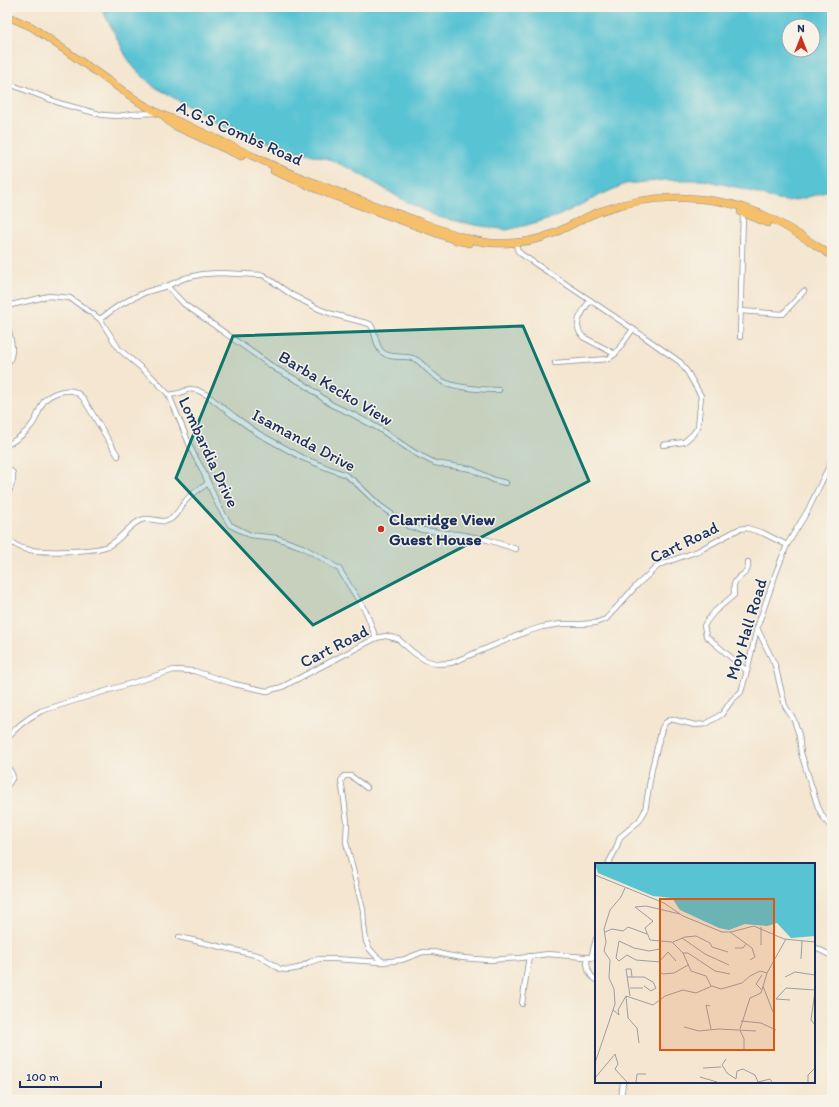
<svg xmlns="http://www.w3.org/2000/svg" width="839" height="1107" font-family="Itim,sans-serif">
<rect width="100%" height="100%" fill="#f7f3e8"/>
<filter id="ink" filterUnits="userSpaceOnUse"><feTurbulence type="fractalNoise" baseFrequency=".025" numOctaves="2"/><feDisplacementMap in="SourceGraphic" scale="8" xChannelSelector="R" yChannelSelector="G"/><feConvolveMatrix kernelMatrix="1 2 1 2 8 2 1 2 1" color-interpolation-filters="sRGB"/></filter>
<filter id="wash" filterUnits="userSpaceOnUse"><feTurbulence type="fractalNoise" baseFrequency=".012" numOctaves="4" result="noise"/><feDisplacementMap in="SourceGraphic" scale="16" xChannelSelector="R" yChannelSelector="G"/><feGaussianBlur stdDeviation="0.9" result="paint"/><feColorMatrix in="noise" values="0 0 0 0 0 0 0 0 0 0 0 0 0 0 0 0 0 1.4 0 .05"/><feComposite in="paint" operator="in"/></filter>
<g filter="url(#wash)">
<rect width="100%" height="100%" fill="#f4e6d0"/>
<path fill="#58c3d3" stroke="#3a7998" fill-rule="evenodd" d="M100,7H832V188L822,193L801,199L787,201L777,200L741,188L703,180H665L625,184L594,198L558,216L527,225L507,230L475,225L438,217L405,201L353,170L329,159L282,147L218,124L152,85L135,69L126,56L105,15ZM789,26H813V50H789Z"/>
</g>
<g filter="url(#ink)">
<g fill="none" stroke-linecap="round" stroke-linejoin="round">
<defs>
<g id="street">
<polyline points="7,83 62,104 103,115 118,116 132,114 158,113"/>
<polyline points="515,242 518,251 521,254 633,329 680,362 688,373 701,396 698,427 693,434 684,442 663,445"/>
<polyline points="167,286 184,304 276,369 304,384 332,405 352,414 378,428 415,453 435,463 471,469 494,480 506,483"/>
<path d="M590,300C583,312 571,324 583,337L615,354"/>
<polyline points="7,306 49,296 70,298 100,319 119,349 152,377 169,395 193,453 202,469 218,505 230,525 250,535 277,538 302,547 320,557 339,569 366,612 376,638"/>
<polyline points="740,311 783,314 804,291"/>
<path d="M100,319L118,306L131,299L146,292L167,286L185,278L203,274L221,273L263,275L292,295L319,309L332,314L370,324C377,332 374,345 382,352C391,360 406,354 415,359C422,362 427,371 434,375C437,378 440,380 444,382C457,388 484,390 499,390"/>
<path d="M7,322C9,335 17,352 7,364"/>
<polyline points="740,337 743,212"/>
<polyline points="555,363 608,359 615,354 633,329"/>
<polyline points="169,395 180,393 189,389 197,390 207,395 235,417 259,434 303,458 330,469 344,474 354,481 379,505 408,526 423,530 464,535 488,540 516,549"/>
<path d="M7,445C16,440 25,434 31,426C37,419 39,409 44,401C50,394 64,389 73,391C77,392 80,395 83,398L118,456"/>
<polyline points="7,467 13,473 13,480 7,498"/>
<path d="M7,538C12,543 18,547 25,549C39,553 94,552 108,546C121,540 128,525 141,520C151,516 161,525 171,519C178,514 182,504 188,498C194,492 202,488 208,483"/>
<polyline points="757,628 775,665 785,706 794,720 799,735 801,753 818,807 823,817 830,826"/>
<path d="M747,671L706,636L705,630L704,626L707,621L715,611L734,595C734,591 733,586 735,582C740,573 749,576 748,562"/>
<path d="M7,738C17,726 28,718 41,711L174,670L194,671L234,684L267,691L282,687L376,638L386,636L398,639L414,653L425,660L437,664L451,663L526,632L542,627L561,624H582L595,623L606,619L637,585L659,565L698,551L739,529L747,528L763,533L787,545"/>
<path d="M7,766C14,776 15,776 7,786"/>
<polyline points="367,788 351,776 344,776 341,781 344,799 347,822 346,842 363,910 364,926 366,941 369,948 374,954 383,962"/>
<polyline points="608,864 616,849 620,837 639,821 645,811 652,768 662,728 665,723 671,719 695,725 706,724 722,714 732,700 741,692 747,671 757,628 777,570 787,545 808,510 832,460"/>
<polyline points="179,937 260,956 280,969 288,970 299,968 310,962 319,959 335,959 381,962 402,960 423,952 434,952 446,955 463,958 488,960 521,958 533,956 548,954 596,958"/>
<polyline points="814,947 832,956"/>
<path d="M587,958C587,967 588,975 596,980"/>
<polyline points="591,958 596,939"/>
<polyline points="522,1004 529,956"/>
<polyline points="621,1100 623,1082"/>
</g>
<g id="primary">
<path d="M7,16L32,27L139,102L158,113C203,131 246,154 290,173C327,188 364,202 402,215C430,225 462,240 491,243C511,244 533,242 552,234C569,227 584,217 601,211C654,192 719,193 770,218C792,229 812,243 832,256"/>
<polyline points="166,119 173,125 241,156"/>
<polyline points="274,171 334,196 455,240 469,243"/>
<polyline points="741,212 768,223"/>
</g>
</defs>
<use href="#street" stroke="#888a97" stroke-width="6"/>
<use href="#primary" stroke="#888a97" stroke-width="8"/>
<use href="#street" stroke="#fff" stroke-width="4.5"/>
<use href="#primary" stroke="#f6c06b" stroke-width="7"/>
</g>
</g>
<path fill="#0f766e" fill-opacity="0.2" stroke="#0f766e" stroke-width="3" stroke-linejoin="round" d="M523,326L589,481L313,625L176,478L233,336Z"/>
<circle fill="#c8321e" stroke="#f7f3e8" stroke-width="1.5" cx="381" cy="529" r="4"/>
<g text-anchor="middle" stroke-width="3" stroke-linejoin="round" paint-order="stroke">
<g font-size="17" fill="#1b2f5e" stroke="#f7f3e8">
<text transform="translate(240 133) rotate(24)" y="6">A.G.S Combs Road</text>
<text transform="translate(336 388) rotate(31)" y="6">Barba Kecko View</text>
<text transform="translate(304 440) rotate(28)" y="6">Isamanda Drive</text>
<text transform="translate(209 452) rotate(65)" y="6">Lombardia Drive</text>
<text transform="translate(684 542) rotate(-26)" y="6">Cart Road</text>
<text transform="translate(746 629) rotate(-73)" y="6">Moy Hall Road</text>
<text transform="translate(334 646) rotate(-27)" y="6">Cart Road</text>
</g>
<g font-size="17" font-weight="bold" fill="#1b2f5e" stroke="#f7f3e8" text-anchor="start">
<text x="389" y="525">Clarridge View<tspan x="389" dy="20">Guest House</tspan></text>
</g>
</g>
<g transform="translate(595 863)">
<rect width="220" height="220" fill="#f4e6d0"/>
<path d="M0,1H220V73L196,75L182,60L172,63L150,61L134,67L124,65L85,47L77,35L58,33L3,10Z" fill="#58c3d3"/>
<path fill="none" stroke="#9d9da2" stroke-width="1" d="M0,12L69,40L88,53L127,69H136L159,63L189,76L220,79M85,51L51,43L40,44L58,58L50,65L55,77L77,79L88,90L96,108L111,113L116,123M10,69L17,66L28,68L33,64L52,71M135,69L157,85L160,94L155,97M87,75L110,91L134,102M65,78V86L54,88L39,85L24,78L21,95L24,98L32,92L41,97L65,99V109L68,111L79,110L93,102M78,79L90,74L101,73L115,80L117,84L133,89M166,82V64M140,85H148L151,81M88,90H93L120,108L135,111M206,96L207,78M64,99L73,89L81,98M32,114H49L58,119L61,125L56,128L49,123M190,114L200,109L220,112M168,123L178,149M35,125H48M167,127L161,121L167,112M220,128L216,157L220,162M31,133L33,155L42,165L44,180M35,133L31,106H36L37,114M195,137L181,136L191,125L220,127M115,143L111,142L116,166M18,147L24,152L23,147L31,133L58,142L70,133L88,127L101,130L117,123L126,126L147,120L155,113L165,108L172,110M146,158L166,160L181,167M89,164L104,168L124,166L161,168M145,166L155,135L166,130L172,110L191,76M145,167L149,176V187M131,196L127,202L132,210L141,216L142,208L148,206L160,212L163,219L175,216L177,219M0,200L20,141L19,126L14,115L15,97L9,88L11,79L9,66L15,47L26,34L30,25M108,205L126,204M105,214L122,219M0,215L20,191L23,201L20,206L32,219M41,219L42,211H51M213,219V212L220,205"/>
<path fill="#de5710" fill-opacity="0.15" stroke="#de5710" stroke-width="2" d="M65,36H179V187H65Z"/>
<rect width="220" height="220" fill="none" stroke="#1b2f5e" stroke-width="2"/>
</g>
<rect width="839" height="1107" fill="none" stroke="#f7f3e8" stroke-width="24"/>
<g transform="translate(801 38)"><circle r="19" fill="#f7f3e8" stroke="#9fa5b1"/>
<path d="M0-3L7 15L0 10L-7 15Z" fill="#c8321e"/>
<text y="-6" font-size="11" font-weight="bold" text-anchor="middle" fill="#1b2f5e">N</text>
</g>
<path d="M20 1081v6h81v-6" fill="none" stroke="#1b2f5e" stroke-width="2"/>
<text x="26" y="1081" font-size="12" fill="#1b2f5e" stroke="#f7f3e8" stroke-width="3" paint-order="stroke">100 m</text>
</svg>
